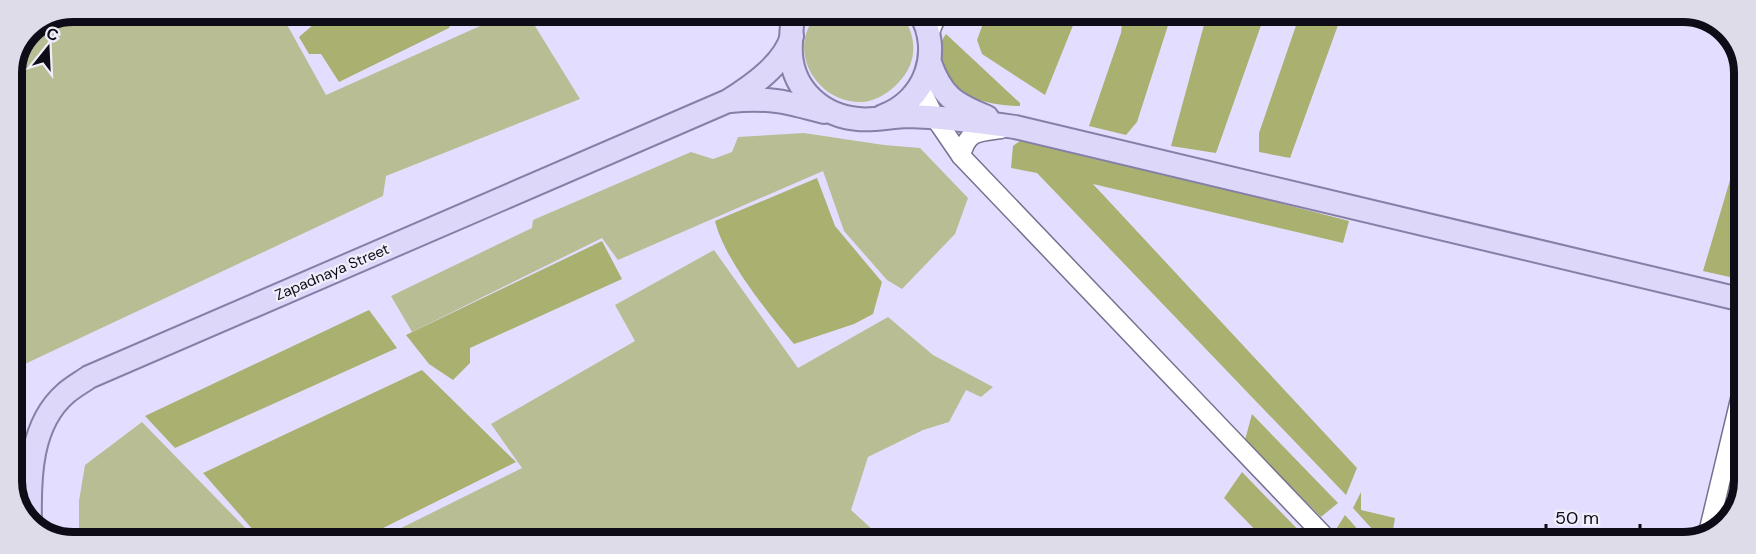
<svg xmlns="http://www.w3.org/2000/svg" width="1756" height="554" font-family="'DM Sans',sans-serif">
<rect width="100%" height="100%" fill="#e3deff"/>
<g fill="#b9bd94">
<polygon points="73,12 280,12 326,95 509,13 527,13 580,99 386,176 383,196 12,370 12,73 30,30"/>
<path d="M816,13H901C919,39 918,66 894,87C885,95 873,102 861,102C831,103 804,77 804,47C804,34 810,24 816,13Z"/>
<polygon points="804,133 884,145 920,148 968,198 955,234 902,289 887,280 844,231 823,171 618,260 602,238 412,332 391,296 532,228 533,220 691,152 713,159 732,152 738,137"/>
<polygon points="714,250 798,368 888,317 933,355 993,387 981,397 966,390 949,422 923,430 868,457 851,510 885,541 377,540 522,468 491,424 635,341 615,305"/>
<polygon points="142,422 257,540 79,540 79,501 85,465"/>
</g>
<g fill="#aab06f">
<polygon points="328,12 456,13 449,28 339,82 321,54 309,54 299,37"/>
<polygon points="987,13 1078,13 1045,95 982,54 977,40"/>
<polygon points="1123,13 1172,13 1137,122 1126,135 1089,126 1121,33"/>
<polygon points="1207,14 1265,14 1216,153 1171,146"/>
<polygon points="1300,14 1342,14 1290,158 1259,152 1259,133"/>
<path d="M946,34L1020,103V106C1004,106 984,103 969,96C949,86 930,53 946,34Z"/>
<path d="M1744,133L1743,243C1739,254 1743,268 1743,280L1703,271Z"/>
<polygon points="1025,137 1349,221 1343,243 1093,184 1357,468 1346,495 1037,173 1011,168 1013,146"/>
<path d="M817,178L835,226L882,282L873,314L854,324L794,344C768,313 724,259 715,221Z"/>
<polygon points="602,241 622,279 470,348 470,363 453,380 429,364 406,335"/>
<polygon points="369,310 397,348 175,448 145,416"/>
<polygon points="422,370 516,462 359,540 262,540 203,473"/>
<polygon points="1252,414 1338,503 1321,517 1245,440"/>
<polygon points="1242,472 1309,541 1266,541 1224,498"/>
<polygon points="1361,492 1361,510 1395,518 1391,542 1384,542 1353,508"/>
<polygon points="1345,515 1369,542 1340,542 1333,534"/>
</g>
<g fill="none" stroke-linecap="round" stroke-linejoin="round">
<defs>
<g id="minor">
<polyline points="929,34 938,13"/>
<polyline points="920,87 935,118 961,156 1330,542"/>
<path d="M961,156C967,131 978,132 1001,129"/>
<polyline points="1708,533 1742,391"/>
</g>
<g id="major">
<path d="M793,13C792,27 790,41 791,55C794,91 823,116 858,119C874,121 892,116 909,116C944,117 980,122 1015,127L1743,300"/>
<path d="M930,63C942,96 954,104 987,117"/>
<path d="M730,101C769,97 787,102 824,112"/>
<path d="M883,116C925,101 943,52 920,13"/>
<path d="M30,522C29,478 30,424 66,393C73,387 82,382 89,377L728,101C752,86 784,64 792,36"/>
</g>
</defs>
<use href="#minor" stroke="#75718e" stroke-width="21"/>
<use href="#major" stroke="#867fa7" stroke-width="26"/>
<use href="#minor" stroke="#fff" stroke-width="18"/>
<use href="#major" stroke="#ddd7f9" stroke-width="22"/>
</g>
<g text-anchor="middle" stroke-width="4.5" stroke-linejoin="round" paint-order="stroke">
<g font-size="15" fill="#0e0c17" stroke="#f0eefb">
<text transform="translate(332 272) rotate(-23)" y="5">Zapadnaya Street</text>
</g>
</g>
<path d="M0 0H1756V554H0ZM73 22H1683A51 51 0 0 1 1734 73V481A51 51 0 0 1 1683 532H73A51 51 0 0 1 22 481V73A51 51 0 0 1 73 22Z" fill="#dedce9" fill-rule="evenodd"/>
<path fill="none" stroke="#0e0c17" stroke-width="8" d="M73 22H1683A51 51 0 0 1 1734 73V481A51 51 0 0 1 1683 532H73A51 51 0 0 1 22 481V73A51 51 0 0 1 73 22Z"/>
<g transform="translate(48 48) rotate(18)" stroke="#f0eefb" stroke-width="4.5" paint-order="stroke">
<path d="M0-4.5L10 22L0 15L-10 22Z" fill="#0e0c17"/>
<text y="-9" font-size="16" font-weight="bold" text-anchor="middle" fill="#0e0c17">С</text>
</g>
<path d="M1546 524v9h94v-9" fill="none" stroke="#0e0c17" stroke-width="3"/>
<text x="1555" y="524" font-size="18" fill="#0e0c17" stroke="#f0eefb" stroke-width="4.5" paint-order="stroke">50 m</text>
</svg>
